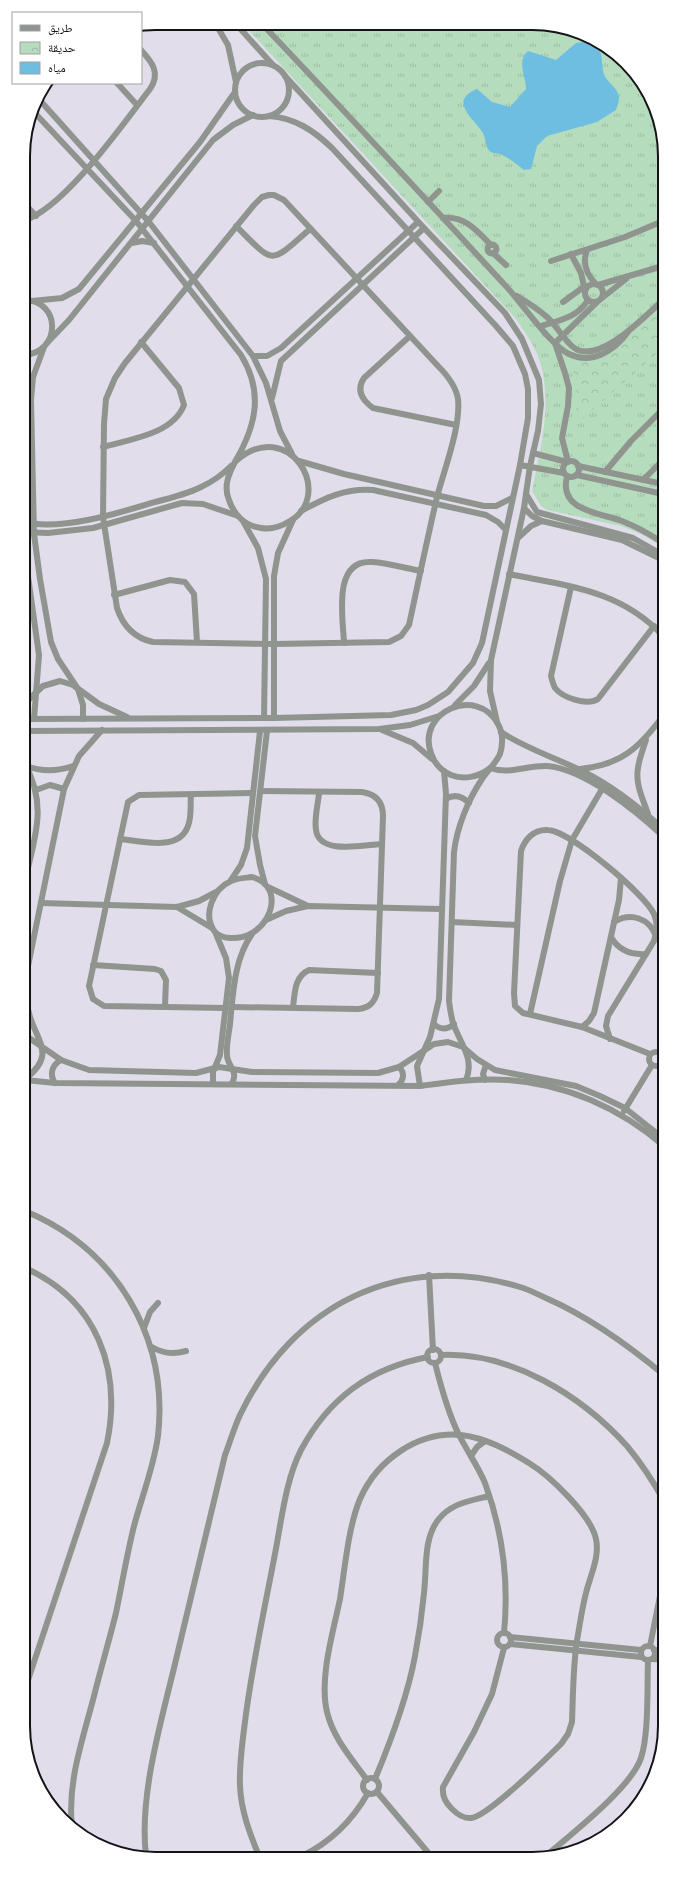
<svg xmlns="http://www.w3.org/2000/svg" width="688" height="1882" font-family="'DM Sans','Noto Naskh Arabic',sans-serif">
<defs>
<pattern id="grass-tufts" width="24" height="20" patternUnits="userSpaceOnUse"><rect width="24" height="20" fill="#b6dcbe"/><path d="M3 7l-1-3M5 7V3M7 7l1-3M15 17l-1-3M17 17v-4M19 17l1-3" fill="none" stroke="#9cbca3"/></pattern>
<pattern id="park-crowns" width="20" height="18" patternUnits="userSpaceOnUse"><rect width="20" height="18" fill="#b6dcbe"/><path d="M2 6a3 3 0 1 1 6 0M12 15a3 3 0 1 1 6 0" fill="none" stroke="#9cbca3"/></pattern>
</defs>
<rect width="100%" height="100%" fill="#e1ddeb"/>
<path fill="url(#grass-tufts)" d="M243,24L558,26L598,41L626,62L647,90L662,130L663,547L641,534L621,526L547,510L541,506L532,491C540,449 553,405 540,362C536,347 525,333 516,319Z"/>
<path fill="url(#park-crowns)" d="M663,307V348L577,423L575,376L565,353C572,356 582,362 589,362C614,358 644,324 663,307Z"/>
<path fill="#6ebee2" d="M583,42C608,48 599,57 604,74C607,83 619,88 619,98C619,102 617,106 616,110L597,122L547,136L537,146L531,169L524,170C517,164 509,158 500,154C498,153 494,154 491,152C485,149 486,138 483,133C475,119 447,101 477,89L492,102L510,107L526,89C526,75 516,62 528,51L556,60L576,43Z"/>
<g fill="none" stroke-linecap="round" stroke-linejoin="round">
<g stroke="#90948f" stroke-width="6">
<polyline points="215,23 228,45 236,82"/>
<polyline points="236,24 273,65"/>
<path d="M262,24C343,109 423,196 503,283C520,300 549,344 569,354C592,365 614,351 628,332"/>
<circle cx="262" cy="90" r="27"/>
<polyline points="285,76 424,228 505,313 522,339 539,380 541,404 538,431 530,466 524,508 491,660 490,691 497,722"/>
<polyline points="117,83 137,105"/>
<polyline points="37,97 149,222 253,356 266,383 280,431 292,454"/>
<path d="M33,111L136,221L241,355C263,391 257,424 236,460C229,473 223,486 229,500C234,515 245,526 261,528C272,530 282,526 290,521C336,494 288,415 236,461"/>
<path d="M269,195H274L284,200L438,366C447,375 456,386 458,399C461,427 444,470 437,497C427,540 418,583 409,625L401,636L389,642L274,644L153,642C134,638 123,626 117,608L103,517L104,424L106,399L115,378L125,363L254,205L262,197Z"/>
<polyline points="23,202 36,216"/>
<polyline points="428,202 439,191"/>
<path d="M443,218C464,215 477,231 491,245"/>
<path d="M23,221C64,209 123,124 150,89C161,73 152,62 141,50"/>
<path d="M236,226C275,265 269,265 310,229"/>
<polyline points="132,243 142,241 154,243"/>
<circle cx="492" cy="249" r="4.5"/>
<path d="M587,250C582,263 586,274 596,284"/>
<polyline points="493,253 506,265"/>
<polyline points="571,254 581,273 585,291"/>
<polyline points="551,261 625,237 663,221"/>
<circle cx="594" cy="293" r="9"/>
<polyline points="598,285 663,266"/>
<path d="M517,296C527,302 538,309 547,317C557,326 563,339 573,347C598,367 646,315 663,300"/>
<polyline points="602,298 626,279"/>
<path d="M24,300C61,300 62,352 24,355"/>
<polyline points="32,301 62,298 79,289 200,142 235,92"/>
<polyline points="563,302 585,286"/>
<path d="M541,326C560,320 577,318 588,300"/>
<path d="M410,336L364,378C356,390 362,400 373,408L456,425"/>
<polyline points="47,343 69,320 213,140 233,125 253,115"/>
<polyline points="44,347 33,377 31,400 34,534 40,579 51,642 58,659 78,689 83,705 83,719"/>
<polyline points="253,356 267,356 281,348 418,222"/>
<polyline points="272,398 281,361 424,228"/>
<path d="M103,447C131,439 173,434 184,405L179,388L141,342"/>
<polyline points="533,453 567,462"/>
<polyline points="299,461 344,474 484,506 496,506 512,498"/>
<circle cx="571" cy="469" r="8"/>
<polyline points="568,462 562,438 568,406 569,388 565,373 555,343 597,302"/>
<polyline points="520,465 564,473"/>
<polyline points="578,466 663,484"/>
<polyline points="605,472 631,441 663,409"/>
<polyline points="577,475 663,494"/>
<path d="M567,477C558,511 601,513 622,521C637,527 650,534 663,543"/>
<polyline points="643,480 663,460"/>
<polyline points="526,494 537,512 633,538 663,555"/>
<polyline points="524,508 532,516 542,521 622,540 663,560"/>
<path d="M301,511C325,498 345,488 373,490L486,515L498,522L505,529"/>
<polyline points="243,521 258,548 266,579 264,718"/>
<path d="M24,522C61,531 119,513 155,502C171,498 187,494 201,487C212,482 222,475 231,466"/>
<polyline points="24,532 48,533 93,528 182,503 203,504 238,516"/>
<polyline points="519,537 531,526 542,521"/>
<polyline points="24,548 39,655 34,719"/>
<path d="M509,574C567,586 621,590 663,636"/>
<path d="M571,587L551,676C552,680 553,684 555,688C563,698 587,706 598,699L654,626"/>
<polyline points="114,595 170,580 185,582 194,594 197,642"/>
<path d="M344,643C343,618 332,559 372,562C388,563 405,568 421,571"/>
<polyline points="24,704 43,686 60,681 73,685 99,704 127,717"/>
<polyline points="455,705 474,686 489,663"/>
<polyline points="274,718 274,576 278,553 293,520"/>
<path d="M24,719L274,718L391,715L416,710L428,705L448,692L473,663L482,643L520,465L528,418V389L525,374L513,346L496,326L332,148C313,130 295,118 269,116"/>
<polyline points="382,730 413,743 432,759"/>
<polyline points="24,731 379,729 410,725 439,716"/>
<path d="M501,732C526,749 557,758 584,772C614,787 639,807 663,829"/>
<path d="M646,740C643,749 639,759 638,768C635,784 643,799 648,814"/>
<path d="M24,763C49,805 34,840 24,884"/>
<path d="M26,766C42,772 56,772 73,766"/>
<path d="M490,768C510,775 527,765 547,766C585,769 636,811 663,836"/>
<path d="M580,769C621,765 639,748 663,716"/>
<polyline points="36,790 50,785 64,789"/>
<path d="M319,793C318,805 314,818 316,830C319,855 363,845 381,844"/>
<path d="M446,799C454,794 462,796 469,803"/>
<path d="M120,839C141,841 179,852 188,826C192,816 190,804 191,795"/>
<path d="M252,877C282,886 274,920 252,933C246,937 238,938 231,938C226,938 219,936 215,932C202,915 213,889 231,881C238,878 245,878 252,877Z"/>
<polyline points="231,880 241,865 247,848 260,731"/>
<polyline points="265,884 260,865 255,836 267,731"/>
<polyline points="268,887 308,906"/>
<polyline points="41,903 177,907 199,901 216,892"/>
<polyline points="177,907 212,928"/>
<polyline points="266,920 286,911 308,906 441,909"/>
<polyline points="452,922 517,925"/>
<path d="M614,922C631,912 649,918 656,936"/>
<path d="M611,937C619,951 631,955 646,954"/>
<polyline points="93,965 155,969 161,971 166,980 165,1006"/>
<path d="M232,1007L358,1009C369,1008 374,1003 377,993L383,816C383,802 376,794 362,792L261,791"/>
<path d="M293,1007C295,993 294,977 309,970L378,973"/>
<polyline points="226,1008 104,1006 93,999 89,986 128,802 139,795 253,793"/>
<polyline points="530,1014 560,881 572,840 602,789"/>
<path d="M434,1024C440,1030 447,1030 454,1024"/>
<polyline points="582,1027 589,1021 594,1013 619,900 621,878"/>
<polyline points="25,1035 61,1060 89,1070 196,1073 219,1067 252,1072 378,1073 399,1067 434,1044 448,1042 463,1047 477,1059 495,1070 576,1086 600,1096 625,1108 664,1139"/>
<path d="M610,1039L606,1026L608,1016L654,941C657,932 658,923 654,914C645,894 570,831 548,830C534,829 525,839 521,851L514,993L515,1006L523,1013L582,1027L650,1054"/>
<circle cx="656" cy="1059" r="7"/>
<polyline points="659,1052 664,1045"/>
<path d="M25,1079C55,1056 39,1044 30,1017C26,1003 25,990 26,976L64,789L79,756L102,730"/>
<path d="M25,1080L55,1083L420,1086C449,1082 478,1078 508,1080C566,1084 620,1108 664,1146"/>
<path d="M466,1080C475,1059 460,1043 453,1023C451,1016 450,1009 449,1001L454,852C457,827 468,800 482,779C488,770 496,763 500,754C503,744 503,733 498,724C477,685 416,712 431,753C434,763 442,771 451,775C464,780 478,777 489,769"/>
<polyline points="485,1080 483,1074 486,1065"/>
<path d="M55,1083C49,1074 52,1065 61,1060"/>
<polyline points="213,1083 213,1072 220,1055 229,978 226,958 216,934"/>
<path d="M232,1083C239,1071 227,1066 227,1055C226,1044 229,1034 230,1024C233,994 234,959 252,934"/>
<path d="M398,1085C404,1080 405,1073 399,1067"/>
<polyline points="420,1086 417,1066 430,1037 439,999 446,794 444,771"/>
<polyline points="624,1111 652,1065"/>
<path d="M25,1211C116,1249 169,1337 158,1436C154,1466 142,1496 134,1526C127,1554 122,1584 116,1613C109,1641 101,1668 94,1696C83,1739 67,1782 72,1827"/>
<path d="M25,1268C97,1300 122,1369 107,1443L26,1686"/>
<polyline points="429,1275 433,1350"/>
<polyline points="144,1328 150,1312 158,1303"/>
<path d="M150,1346C162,1353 172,1355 186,1351"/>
<circle cx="434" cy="1356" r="7"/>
<path d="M441,1355C511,1352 581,1395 627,1446C641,1463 653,1481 664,1501"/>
<path d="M435,1363C441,1387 448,1413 459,1435C467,1451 478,1466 485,1483C503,1532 509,1582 504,1633"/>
<polyline points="471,1456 477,1447 485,1441"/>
<circle cx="504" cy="1640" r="7"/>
<polyline points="510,1637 641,1650"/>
<polyline points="510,1644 641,1657"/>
<circle cx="648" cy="1653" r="7"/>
<polyline points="650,1646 664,1576"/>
<polyline points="654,1650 665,1651"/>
<polyline points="652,1659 665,1660"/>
<circle cx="371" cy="1786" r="8"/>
<path d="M375,1779C390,1743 408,1694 415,1656C419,1635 422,1614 424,1593C427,1568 423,1540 438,1520C451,1503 470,1501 489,1496"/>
<path d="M367,1780C352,1759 333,1738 327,1712C319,1678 333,1633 340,1599C345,1568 348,1528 360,1499C377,1460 418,1431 461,1435C486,1438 508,1450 529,1463C550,1476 591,1515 596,1539C600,1557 590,1576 586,1593C582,1608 580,1624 577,1640C573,1667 573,1695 572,1722L568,1734L561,1744C547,1758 487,1817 471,1818C463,1819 457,1814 452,1809C446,1803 442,1797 443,1787L474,1732L492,1694L504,1648"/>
<polyline points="377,1792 431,1856"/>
<path d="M146,1856C139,1797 160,1726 174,1668C191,1597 208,1526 225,1455C230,1442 234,1428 240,1415C293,1304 400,1251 520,1287C530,1290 539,1295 548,1299C591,1318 628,1345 664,1375"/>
<path d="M259,1856C250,1834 241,1811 240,1786C239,1762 243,1738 246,1714C253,1662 264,1611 274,1559C281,1525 285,1481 301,1450C329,1398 370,1368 428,1357"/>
<path d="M302,1856C331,1842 352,1821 368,1793"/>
<path d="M546,1856C571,1834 631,1788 641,1758C649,1734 647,1687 648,1661"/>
</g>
</g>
<path d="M0 0H688V1882H0ZM156 30H532A126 126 0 0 1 658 156V1726A126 126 0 0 1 532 1852H156A126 126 0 0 1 30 1726V156A126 126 0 0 1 156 30Z" fill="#fff" fill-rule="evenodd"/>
<path fill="none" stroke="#151318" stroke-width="2" d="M156 30H532A126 126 0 0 1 658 156V1726A126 126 0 0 1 532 1852H156A126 126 0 0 1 30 1726V156A126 126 0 0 1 156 30Z"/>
<rect x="12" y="12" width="130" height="72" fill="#ffffff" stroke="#a1a1a3"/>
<rect x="20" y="25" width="20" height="6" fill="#90948f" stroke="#a1a1a3"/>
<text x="48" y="32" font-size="12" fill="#151318">طريق</text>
<rect x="20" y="42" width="20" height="12" fill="url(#park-crowns)" stroke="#a1a1a3"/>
<text x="48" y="52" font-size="12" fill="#151318">حديقة</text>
<rect x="20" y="62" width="20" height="12" fill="#6ebee2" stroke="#a1a1a3"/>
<text x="48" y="72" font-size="12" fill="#151318">مياه</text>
</svg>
